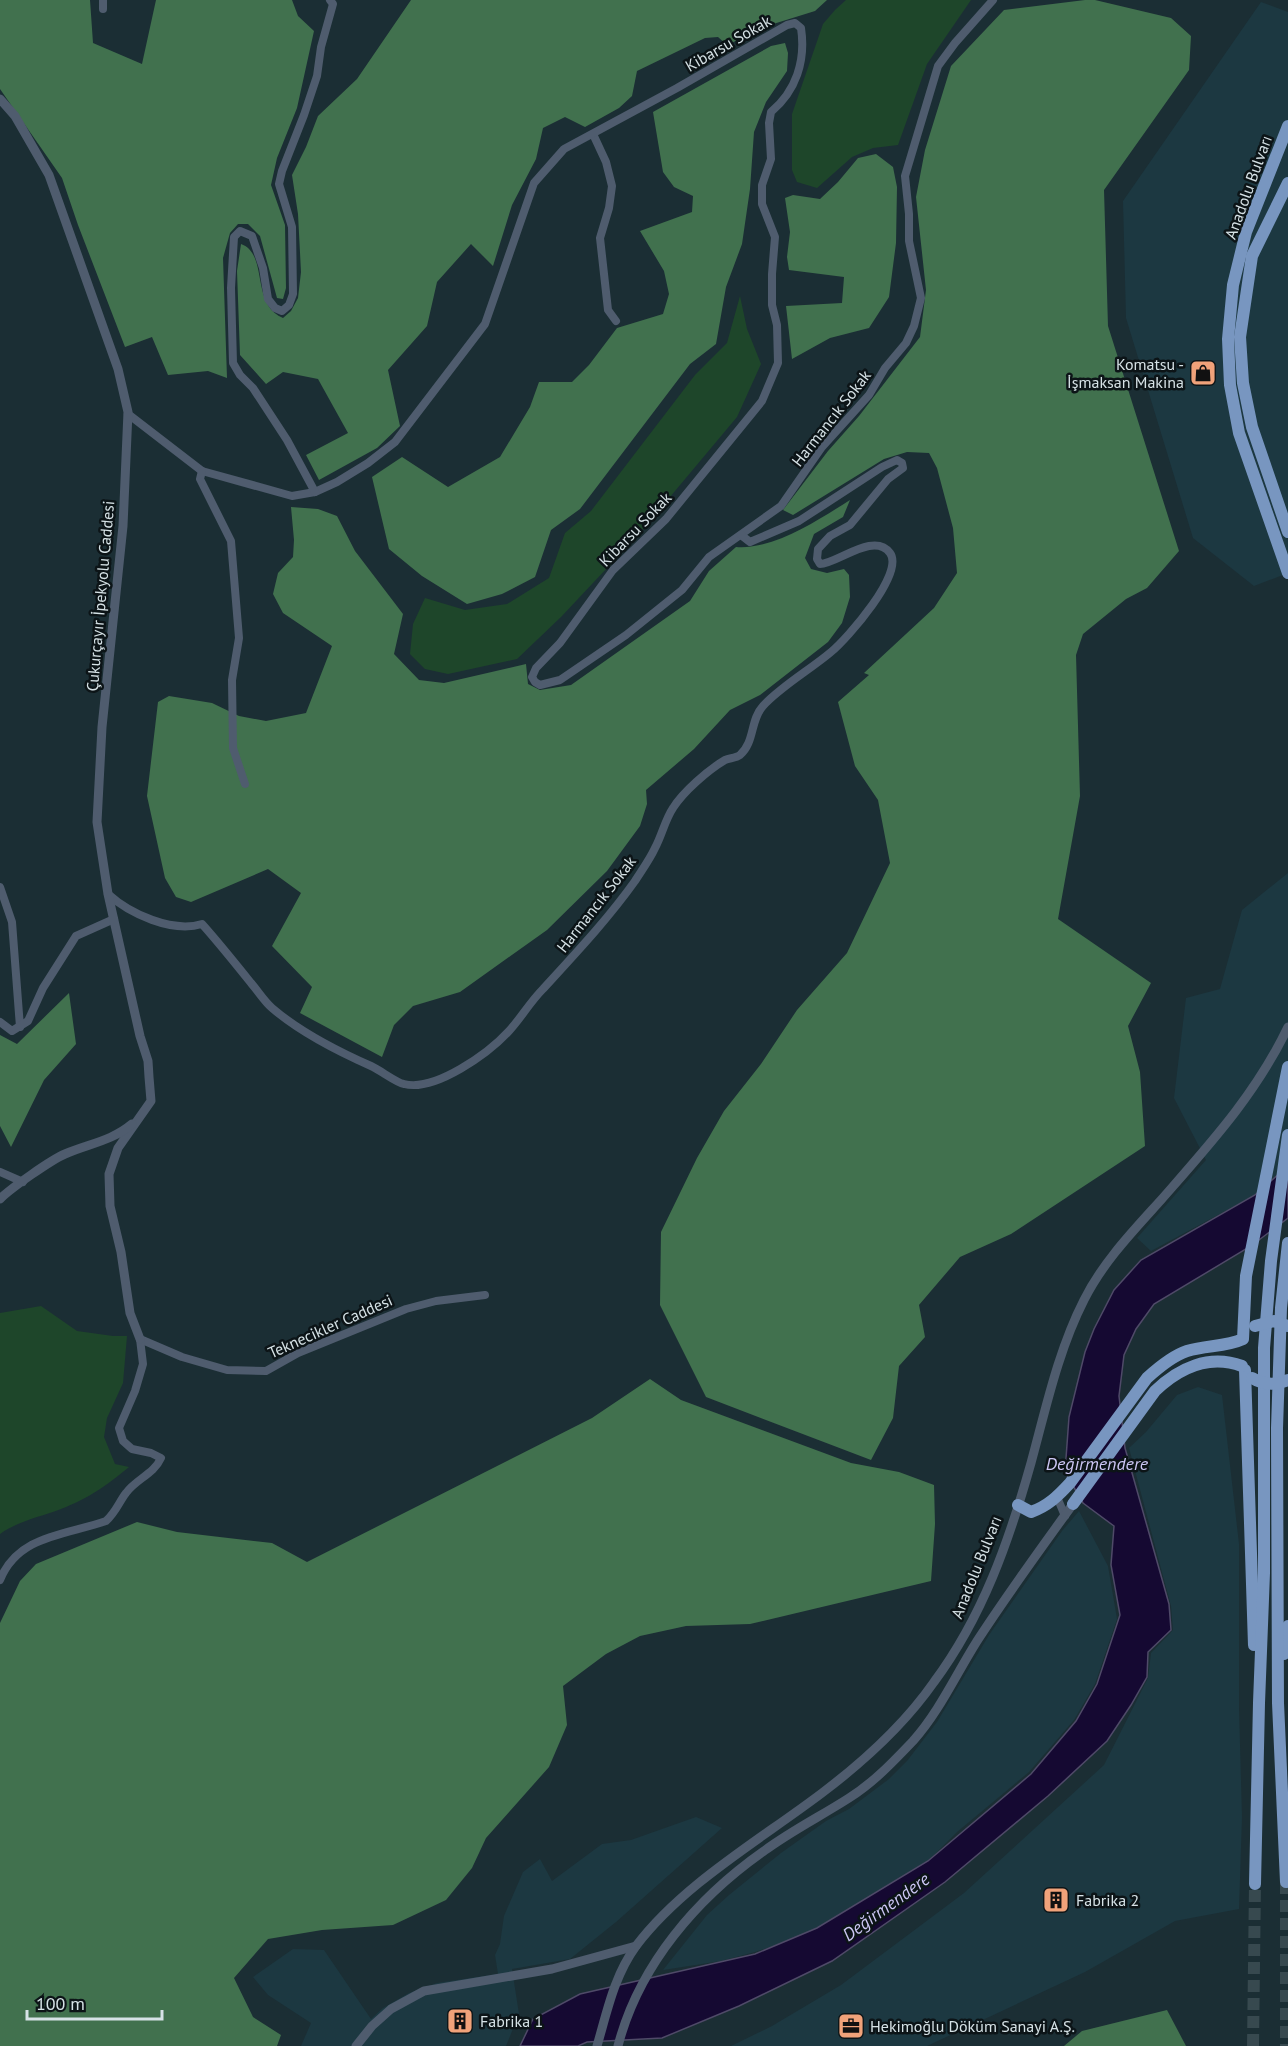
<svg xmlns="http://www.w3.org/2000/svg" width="1288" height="2046" font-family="'PT Sans',sans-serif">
<rect width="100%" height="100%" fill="#1b2e34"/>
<g fill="#1c3841">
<polygon points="1261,2 1288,12 1288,573 1254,586 1193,538 1126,318 1123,201"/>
<polygon points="1288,873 1288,1166 1255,1195 1151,1251 1137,1238 1206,1160 1174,1098 1186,998 1220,989 1242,910"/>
<polygon points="1198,1387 1222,1395 1239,1544 1239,1708 1242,1817 1239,1909 1175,1921 1085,1972 927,2046 731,2046 772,2026 841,1985 964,1893 1104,1765 1148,1678 1151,1653 1173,1630 1171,1606 1129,1448 1146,1432 1177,1395"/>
<polygon points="1079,1511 1108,1566 1117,1619 1095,1684 1074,1720 1029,1772 957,1832 920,1869 810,1934 755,1952 721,1961 663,1970 707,1915 729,1895 781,1853 826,1821 849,1809 889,1779 907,1761 937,1722 989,1635 1062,1531"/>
<polygon points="696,1817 722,1828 616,1922 570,1959 512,1969 519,2014 506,2046 301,2046 311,2023 268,1995 253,1977 293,1949 324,1950 371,2019 383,2008 409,1993 437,1983 498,1974 495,1955 500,1944 504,1916 523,1872 540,1859 552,1881 602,1844 631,1840"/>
</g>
<g fill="#1e462a">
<polygon points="846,0 971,0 927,64 898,145 873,148 852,157 817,188 797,182 792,170 792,114 823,24 835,10"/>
<polygon points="740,296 747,329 761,364 737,417 639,534 561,617 517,659 448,674 425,669 410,654 413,624 425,598 465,610 507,604 549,578 565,533 591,511 695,375 727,343"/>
<path d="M41,1306L77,1331L113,1336H127L123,1383L107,1418L104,1437L115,1464L129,1467C106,1486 89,1498 61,1509C40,1517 18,1521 0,1534V1313Z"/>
</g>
<g fill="#41714e">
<polygon points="0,0 90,0 93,43 142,64 156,0 292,0 298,16 314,31 297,108 277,158 271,185 285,225 286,288 283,299 277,298 260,236 248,224 238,224 230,233 223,258 227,378 208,371 168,375 152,337 125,347 78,225 62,178 0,89"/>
<path d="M411,0H827L815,11L770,25L727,45L718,37L705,38L637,71L632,96L619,108L585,127L565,117L543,128L536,159L512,205L493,266L471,244L437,282L427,326L388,370L400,426L377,448L319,480L306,455L348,433L318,379L283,372L266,384L240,355L237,271L241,244C269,254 250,304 283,318L291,311L298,298L301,272L298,214L292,175L306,147L318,116L357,79Z"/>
<polygon points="1085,0 1095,0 1171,18 1191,36 1189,70 1104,190 1108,326 1179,551 1147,588 1126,599 1083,634 1076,655 1080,796 1058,919 1151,983 1128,1026 1140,1072 1145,1146 1011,1234 960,1257 919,1305 925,1337 899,1366 893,1418 871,1460 706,1397 660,1305 661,1232 697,1158 724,1111 761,1064 797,1010 847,953 890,863 878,800 855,766 838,702 869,675 864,673 934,608 957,573 953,528 937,468 929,453 907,452 884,459 793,515 783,510 828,451 859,416 920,337 926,290 916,197 925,150 951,66 1004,10"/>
<polygon points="785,43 788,53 787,71 766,102 754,132 750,189 742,244 726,287 716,344 690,364 580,509 551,530 535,577 502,594 467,604 422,576 389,549 372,477 402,457 448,487 500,457 530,407 539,382 572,382 589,365 617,328 663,314 669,294 664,271 640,231 692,212 693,196 674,187 663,172 653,112 771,46"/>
<polygon points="876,154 893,167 897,187 896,243 889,297 869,328 830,338 792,359 786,306 842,303 844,277 789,270 787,257 790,232 785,198 793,195 820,199 838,182 858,158"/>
<path d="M850,500L843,517L814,534L805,558L811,569L827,573L844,569L849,575L850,597L842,623L828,642L760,695L730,710L694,749L646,790L647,804L640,826L607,871L547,930L460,992L413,1006L394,1025L382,1057L300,1013L312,987L272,946L301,893L268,869L191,902L176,897L165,878L147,796L158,702L169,696L212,703L239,716L266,721L306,713L332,646L283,613L273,594L278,573L293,557L294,540L291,507L318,509L337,516L355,551L403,614L394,654L419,680L444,683L526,664L528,684L540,690L571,685L690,601L709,571L736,547C774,550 818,520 850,500Z"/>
<polygon points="69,993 76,1044 44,1080 11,1147 0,1126 0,1035 17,1044"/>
<polygon points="650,1379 681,1400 851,1463 899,1472 934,1485 935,1524 931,1581 750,1624 686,1626 640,1636 606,1654 563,1686 567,1725 549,1767 486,1838 472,1868 446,1900 393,1925 322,1930 268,1939 234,1978 253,2017 281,2035 277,2046 0,2046 0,1623 20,1581 36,1564 137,1522 177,1532 272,1543 307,1562 592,1418"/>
<polygon points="1167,2010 1186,2046 1064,2046 1082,2031"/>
</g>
<polygon fill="#150932" stroke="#4f4a68" stroke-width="1.5" points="1288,1166 1288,1218 1251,1246 1154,1304 1136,1329 1124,1355 1119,1396 1125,1448 1169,1604 1171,1630 1148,1652 1147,1677 1131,1705 1107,1741 1048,1796 945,1882 832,1961 739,2006 662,2038 587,2042 578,2046 520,2046 533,2019 580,1994 755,1954 817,1928 928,1861 1031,1774 1076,1721 1097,1684 1120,1615 1111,1565 1114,1526 1083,1503 1065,1472 1069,1417 1085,1352 1094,1329 1114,1290 1141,1260 1255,1195"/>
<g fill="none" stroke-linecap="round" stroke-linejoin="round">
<g stroke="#37494f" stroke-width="12" stroke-dasharray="12 6" stroke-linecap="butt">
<polyline points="1286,1882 1286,2046"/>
<polyline points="1253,2046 1255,1884"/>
</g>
<g stroke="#4f5c6e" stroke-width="8">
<polyline points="103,0 103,9"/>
<polyline points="593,134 606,162 612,186 609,208 600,238 608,310 616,321"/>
<path d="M128,414L202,471L292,496L315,492L337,482L368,463L395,442L485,324L534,183L564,149L677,88L787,25L795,23L801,28C806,61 796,91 771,112L769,123L771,159L762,185V204L775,237L772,274V305L777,325L778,363L762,401L666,519L613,570L560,643L536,668L532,677L535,682L540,685L560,680L626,635L682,590L709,557L781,506L822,447L869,395L885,368L906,343L914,326L921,298L909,241V214L905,176L938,66L955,43L993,0"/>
<polyline points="202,471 200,479 231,541 239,638 232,680 233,748 245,784"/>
<polyline points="315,492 287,440 253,388 240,375 233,363 231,288 234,237 240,231 252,236 263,268 268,299 275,308 282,311 289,305 293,294 292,227 279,184 282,171 304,115 317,76 321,47 333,4 330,0"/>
<polyline points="0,887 12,922 20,1027"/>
<path d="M108,894C130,914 172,933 202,924C219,943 235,963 251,983C258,991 264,1001 272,1008C300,1032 337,1051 371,1066C380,1070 397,1083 404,1084C435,1092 489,1053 509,1031C521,1018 530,1002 543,989C575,954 608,919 635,881C642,870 650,859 655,848C662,835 665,820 673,808C683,792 708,770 725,760C730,758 736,758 740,755C755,742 750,720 763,706C780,687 811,669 831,652C847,639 905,573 890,553C874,531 837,564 820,564L817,559L818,549L830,536L850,525L888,479L903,468L902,463L897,460L882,467L799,521L750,542L741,535"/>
<polyline points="0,1022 12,1031 28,1021 43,988 76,936 114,919"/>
<polyline points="0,1172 23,1182"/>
<polyline points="140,1339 182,1357 227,1370 266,1371 298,1353 406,1309 436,1301 485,1295"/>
<polyline points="1057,1497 1065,1516"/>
<path d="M0,1580C18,1535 66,1535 106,1521C116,1512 119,1502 126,1493C136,1479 154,1474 161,1458L151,1453L132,1449L123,1441L119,1428L135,1391L143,1364L140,1339"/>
</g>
<g stroke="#4f5c6e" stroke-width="9">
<polyline points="0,99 15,116 49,175 118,369 128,412 123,526 102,727 97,822 108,894 140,1036 148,1061 149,1077 151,1101 118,1148 109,1174 110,1206 121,1252 130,1313 140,1339"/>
<path d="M0,1199C11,1188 51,1160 65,1154C88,1144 112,1141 132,1124"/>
<polyline points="356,2046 372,2026 391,2009 424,1991 552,1969 636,1946"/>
<path d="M597,2046C607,2012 614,1976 636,1946C683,1884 760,1840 822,1793C863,1762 904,1725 934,1682C983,1616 1009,1541 1031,1463C1046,1408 1058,1351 1084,1300C1103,1262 1133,1231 1161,1200C1210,1144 1256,1094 1288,1027"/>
<path d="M618,2046C639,1965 697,1898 764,1851C791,1831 821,1816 849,1798C873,1783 893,1762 913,1741C940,1711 957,1672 979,1638C1009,1592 1041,1548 1073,1504"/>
</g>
<g stroke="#7896c0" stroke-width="12">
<polyline points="1288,126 1246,232 1233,285 1228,339 1230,385 1239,433 1288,573"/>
<polyline points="1288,183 1252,256 1240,337 1243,383 1252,427 1288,532"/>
<polyline points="1245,1370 1254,1645"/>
<path d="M1073,1504L1155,1391C1179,1368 1209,1354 1242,1366"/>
<path d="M1018,1505L1031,1512C1048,1506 1058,1496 1070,1483L1147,1378C1158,1368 1172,1356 1187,1351C1206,1345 1226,1347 1243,1339L1246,1276L1288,1067"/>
<polyline points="1284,1654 1288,1626"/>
<polyline points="1286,1882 1278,1703 1277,1428 1281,1308 1288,1243"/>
<polyline points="1255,1884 1259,1703 1264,1573 1264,1348 1271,1261 1288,1135"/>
</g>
<g stroke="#7896c0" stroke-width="12">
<polyline points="1255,1326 1274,1321 1288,1326"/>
<path d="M1252,1378C1264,1385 1275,1386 1288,1380"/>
</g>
</g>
<defs>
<symbol id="shop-square" viewBox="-11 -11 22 22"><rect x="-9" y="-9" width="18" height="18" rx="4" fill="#f0a27a" stroke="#0c1417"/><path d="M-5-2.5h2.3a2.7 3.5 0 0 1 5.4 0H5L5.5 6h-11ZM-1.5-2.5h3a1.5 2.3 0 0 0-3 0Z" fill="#111"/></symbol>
<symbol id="building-square" viewBox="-11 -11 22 22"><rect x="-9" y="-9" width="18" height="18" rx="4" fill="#f0a27a" stroke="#0c1417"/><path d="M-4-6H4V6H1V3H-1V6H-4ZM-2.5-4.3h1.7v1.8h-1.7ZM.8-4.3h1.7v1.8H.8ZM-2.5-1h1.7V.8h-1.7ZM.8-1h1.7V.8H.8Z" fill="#111"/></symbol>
<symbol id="office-square" viewBox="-11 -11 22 22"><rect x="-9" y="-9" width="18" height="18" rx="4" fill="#f0a27a" stroke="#0c1417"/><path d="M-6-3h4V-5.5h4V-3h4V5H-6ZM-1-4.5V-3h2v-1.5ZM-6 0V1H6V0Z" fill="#111"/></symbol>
</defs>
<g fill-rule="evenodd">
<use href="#shop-square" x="1188" y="358" width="30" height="30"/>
<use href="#building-square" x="1041" y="1885" width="30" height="30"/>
<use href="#building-square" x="445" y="2006" width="30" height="30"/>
<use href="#office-square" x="836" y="2011" width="30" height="30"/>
</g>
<g text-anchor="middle" stroke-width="5" stroke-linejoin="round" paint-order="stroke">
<g font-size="16" fill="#d6e2e6" stroke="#0c1417">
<text transform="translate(728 43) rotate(-30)" y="6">Kibarsu Sokak</text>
<text transform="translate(1248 187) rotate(-70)" y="6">Anadolu Bulvarı</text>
<text transform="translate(831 418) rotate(-52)" y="6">Harmancık Sokak</text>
<text transform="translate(635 529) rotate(-46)" y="6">Kibarsu Sokak</text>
<text transform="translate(100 596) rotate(-85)" y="6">Çukurçayır İpekyolu Caddesi</text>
<text transform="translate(596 904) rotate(-52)" y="6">Harmancık Sokak</text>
<text transform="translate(330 1326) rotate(-24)" y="6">Teknecikler Caddesi</text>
<text transform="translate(976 1567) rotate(-68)" y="6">Anadolu Bulvarı</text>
</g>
<g font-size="16" fill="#d6e2e6" stroke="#0c1417" text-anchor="start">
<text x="1184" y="370" text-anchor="end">Komatsu -<tspan x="1184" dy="18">İşmaksan Makina</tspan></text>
<text x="1076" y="1906">Fabrika 2</text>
<text x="480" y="2027">Fabrika 1</text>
<text x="870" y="2032">Hekimoğlu Döküm Sanayi A.Ş.</text>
</g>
<g font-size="18" font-style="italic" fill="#ccc6f4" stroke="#0c1417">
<text x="1097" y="1470">Değirmendere</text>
<text transform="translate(886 1907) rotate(-36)" y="6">Değirmendere</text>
</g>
</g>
<path d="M27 2010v9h135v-9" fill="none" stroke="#d6e2e6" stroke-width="3"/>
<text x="36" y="2010" font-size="18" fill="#d6e2e6" stroke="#0c1417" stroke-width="4.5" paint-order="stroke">100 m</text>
</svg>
